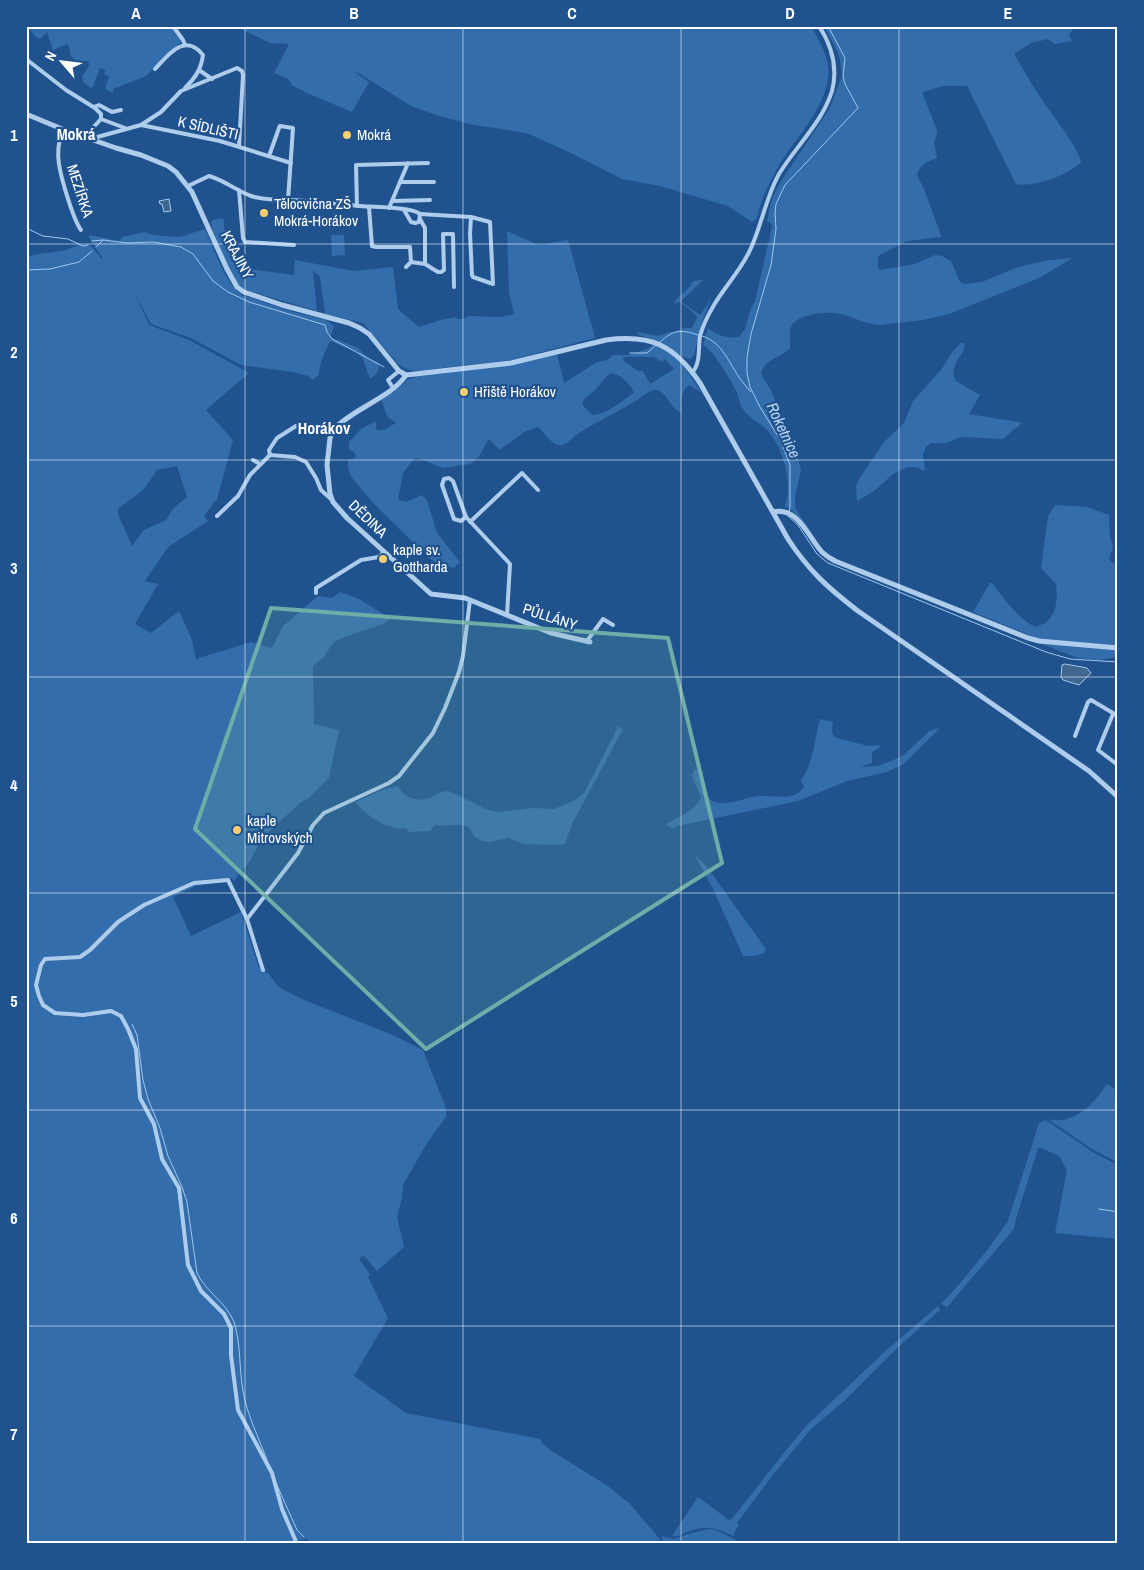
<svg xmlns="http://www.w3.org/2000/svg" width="1144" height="1570" font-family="'Archivo Narrow',sans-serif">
<rect width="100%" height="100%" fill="#20538e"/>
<g fill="#336dab" fill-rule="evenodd">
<polygon points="27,26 172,26 179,35 181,42 146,76 113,89 113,93 105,89 109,76 104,74 106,70 100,68 92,89 84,83 82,77 90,64 86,62 81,66 71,56 69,47 67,44 53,50 47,32 40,39 35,36"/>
<path d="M232,26H811C818,38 826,52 828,65C832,100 801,132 783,159C772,177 761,198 757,218L752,222L728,206L660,186L622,179L571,153L529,134L503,129L473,125L439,116L411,106L357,72L356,73L369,82L352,112L307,93L305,94V92L292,85L288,79L274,73L289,44L270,43L237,27Z"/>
<path d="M824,26H1075L1069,35L1072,41L1055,44L1048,39L1031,43L1014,54C1022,67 1030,81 1038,94C1047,108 1079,148 1081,162C1069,175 1033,188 1016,184L967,86H943L923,92V95L937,130V134L934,142L937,158C927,162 920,164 917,175L924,189L941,235V237L907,241L878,256V268L880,270L915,264L935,255L942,256L951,261L960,282L965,284L982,282L1018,267L1049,260L1073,258L1039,278L949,314L923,320L880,325C866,324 855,318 842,314C827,311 805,313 793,323L790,329V348C781,358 764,359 761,374L772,392L777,406L794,440L801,470L795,496V506L798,513L813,534L793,511L785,506C793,482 783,444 764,427C756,421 746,416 741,406C740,403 739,399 738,395C733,384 713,349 703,345L708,328C716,335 728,339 739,337L745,329L750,311L755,301L772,227V224L767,221L771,202L779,184L830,108L842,76L840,59L837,51Z"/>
<polygon points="220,218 224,219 224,230 228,230 231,244 234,246 243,276 248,269 294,275 295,260 354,271 393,267 398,309 419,327 441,320 456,317 457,319 463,319 469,316 501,317 514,314 509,292 507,231 538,245 568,240 595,338 511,360 417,371 407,369 398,364 363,323 325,314 320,276 313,271 317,311 246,290 236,283 224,259 212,228 211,221"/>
<path d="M205,229C213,247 226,285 242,295L293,312L326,320L334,326L331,335L332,338L357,347L367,357L379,363C379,372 377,374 370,379L363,359L357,352L330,341C325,353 320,360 319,374L313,380L308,376L293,372L241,365L191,338L151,324L135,294L149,325L189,340L249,373L206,410L233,440L217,499L204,516L208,521L168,547L145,581L158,584L135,624L151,633L179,611L192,640L196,659L251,642L272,648L283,626L318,596L332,598L340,592L359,599L391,619L383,624L339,639L333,643L323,658L313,666L314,724L339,730L329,778L309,798L300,803L261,839L250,861L234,881L231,878L223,882L196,886L173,897L191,936L241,912L259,968L268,973L277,985L282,989L304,1000L393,1035L423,1050L446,1108V1117L427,1143L403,1185L402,1198L397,1217L404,1247L377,1271L364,1256L359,1259L370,1274L368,1277L388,1318L354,1376L406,1413L540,1439L543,1444L550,1450L608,1486L629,1503L660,1539L658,1544H309L307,1539L295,1541V1544H26V257L38,254L62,251L80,245H90L101,258L103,259L88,236C99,235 108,240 119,241L123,237L144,232L154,235L180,237ZM177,466L187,497L172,510L166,520L144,530L132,546L118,514V509L144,489L157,470Z"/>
<polygon points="331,235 344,235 345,255 332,256"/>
<path d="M703,280L681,301L700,315L711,299L703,319L694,355L690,359L683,357L674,351L671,354L684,367L702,393L689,385C679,394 682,401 682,413C671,409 667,393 657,390C649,389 643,397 637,400C617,412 597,422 577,434C572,438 568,444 562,445C553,447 544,432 538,427L526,431L499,450L489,439L478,458L470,464L443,468L421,459L415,458L403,473L398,500L406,502L422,495L427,500L437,533L460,562L454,568L439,564L429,558L375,505L352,478L348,469V461L356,457L355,453L349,449V442L361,429L376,421V429C383,433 390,426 396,423L387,416L381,399L406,382L405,381L419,375L557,354L564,383L597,362L607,360L613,355H628L647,349L653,345L654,340L639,335L637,332L658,336L685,328H692L697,317C694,312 684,304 679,302L674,304C677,295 689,291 693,281ZM623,357H654L662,362L665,359L674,369L650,384L643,371H638L624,361ZM611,373C620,374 630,384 634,392C626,399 604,416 593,415C574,401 585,400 597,388C602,383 604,377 611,373Z"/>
<path d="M961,343H964L965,346C961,358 948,368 956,381L980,395L969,414L1024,423H1022L1003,439L961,437L946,443H931L926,447L923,454L925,471L915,467H907L893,474L874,491L857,501L856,486L859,479L884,442L904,423L913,401L941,370L953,351Z"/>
<path d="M1055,505L1087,507L1109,515L1110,537L1113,547L1109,558L1110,561L1118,566V646L1039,639L973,612L990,583H992C1005,599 1016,617 1035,627C1057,622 1058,602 1056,584L1041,568L1048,516Z"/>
<polygon points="1039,643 1118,650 1118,657 1099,660 1078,658"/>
<path d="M820,719L833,722C832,729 830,734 837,738L868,746L880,745L879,748L872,752V763L860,767L878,766L898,758L905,754L929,731L940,728L904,764L887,772L847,781L798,801L677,826L673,829L666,824C678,817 696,811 701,797L692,776L694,769L706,773H703L700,777C702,787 705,797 714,802C729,806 743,798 758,796C770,795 782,799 794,795C799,793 801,791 804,787L801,781C814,760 814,742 820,719Z"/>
<path d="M617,726L623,729L572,824L565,844L562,845L523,844L508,838L490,842L482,841L474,836L469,827C455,822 447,827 435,825L430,831L409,832L406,828C403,828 398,829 395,828C379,824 365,814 355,802L385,789L398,786C403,796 415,802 426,799C434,797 440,791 449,791L488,810L498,812L534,808L554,809L575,800L584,793L617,729Z"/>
<polygon points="694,854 707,867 766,949 764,953 754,956 743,956 713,889"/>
<path d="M1107,1084L1118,1091V1163L1089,1147L1048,1119C1073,1126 1095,1103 1107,1084Z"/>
<polygon points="1046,1120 1094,1153 1118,1165 1118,1239 1055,1233 1067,1170 1059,1156 1041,1148 1038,1148 1016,1219 1014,1229 947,1307 941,1304 962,1281 988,1249 1008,1221 1039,1123"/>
<path d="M938,1306L940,1310L897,1348L844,1401L811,1429L772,1476L737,1523L739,1525L734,1533V1536C715,1528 708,1524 687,1532C682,1534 678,1537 672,1536L698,1497L729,1520L732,1519L787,1449L807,1425L891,1346Z"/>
<polygon points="709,1529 716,1530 744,1544 664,1544 661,1536 674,1539 688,1534"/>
</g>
<g fill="#41668f" stroke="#a1c7ee">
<polygon points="169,199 171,211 164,212 162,204 160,204 159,201"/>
<polygon points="1065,664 1087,668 1091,673 1079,685 1063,680 1061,677 1062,665"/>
</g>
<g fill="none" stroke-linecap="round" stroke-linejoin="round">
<g stroke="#a1c7ee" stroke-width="1">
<polyline points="26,228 43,236 68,239 83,246 88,245"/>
<polyline points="92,241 103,240 127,243 153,242 181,247 193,254 213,281 228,292 249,302 325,325 327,332 332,339 384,367"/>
<polyline points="96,247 103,240"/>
<polyline points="26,270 50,269 79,262 92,251"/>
<path d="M702,336C723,342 729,364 741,380C744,384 748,388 751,392"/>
<path d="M659,343C672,330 681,329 698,335"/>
<polyline points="630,353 647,353 656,345"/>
<polyline points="789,512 790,507 790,465 781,441 760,407 750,387 747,373 747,357 751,334 771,265 776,229 775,213 776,204 785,185 858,108 845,84 843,76 845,58 828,26"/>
<polyline points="788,516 798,525 817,554 828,563 1046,652 1070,659 1118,662"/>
<path d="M132,1024L137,1035L143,1080L148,1099L160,1128L168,1156L182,1187L187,1202L197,1273C206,1292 226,1302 234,1322C241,1344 239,1369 243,1391C247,1415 259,1438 267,1460"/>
<polyline points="1099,1209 1118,1212"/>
<polyline points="277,1485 297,1530 304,1537"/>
</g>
<g stroke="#aeccec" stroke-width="4">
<polyline points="173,26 183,40 185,45"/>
<polyline points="26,59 66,90 95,108 101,114 101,119"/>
<path d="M155,69C168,55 185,32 203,55C201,70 195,78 185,88"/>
<polyline points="199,70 212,79"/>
<polyline points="94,107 99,105 112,112 121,110"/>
<polyline points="141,125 220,141 291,163"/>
<path d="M62,129C59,140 57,153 59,164C61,178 73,219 81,230"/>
<polyline points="86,137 88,133 101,119 125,128"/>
<polyline points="90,139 141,125 161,112 181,91 237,68 242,71 243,75 239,146"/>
<polyline points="269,156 279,128 280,126 293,128 288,200"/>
<polyline points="400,182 434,182"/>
<path d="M188,186L209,176C224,180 237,191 251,196C263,200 277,200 290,200C313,201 336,204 359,206C372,207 413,207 420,214L419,222L415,223L411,222L404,210"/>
<polyline points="239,190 243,238 245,242 294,245"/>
<polyline points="392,201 430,200"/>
<polyline points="357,206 356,165 428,163"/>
<polyline points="369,207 372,246 376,247 410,247 411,262 425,264 425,228 420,219"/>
<polyline points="389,208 408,163"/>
<polyline points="420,214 471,217 490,222 493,284 473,277 472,275 470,234 471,217"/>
<polyline points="425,264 438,272 441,272 444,270 443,234 453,234 454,287"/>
<polyline points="406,267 411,262"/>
<path d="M692,373C701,363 698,348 700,336C703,325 708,315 714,305C725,286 742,269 751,248C762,224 766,197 779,174C796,146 822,123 832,91C838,68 832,46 819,26"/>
<polyline points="393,388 388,380 399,371"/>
<polyline points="270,455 269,450 277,438 296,426 333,430"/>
<polyline points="253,460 260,464"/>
<polyline points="217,516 238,496 250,475 270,455 295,457 306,462 316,478 321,490 332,500"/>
<polyline points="466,517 461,521 454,519 442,485 444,479 449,478 453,481 466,517 510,564 507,615"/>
<polyline points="470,522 522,473 538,490"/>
<polyline points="316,593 316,588 361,560 379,557 384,552"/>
<polyline points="587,641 603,619 613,625"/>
<polyline points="1113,714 1098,750 1118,765"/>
<polyline points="1075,736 1088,702 1091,700 1118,716"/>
<polyline points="247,919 298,853 313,825 324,813 389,783 399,776 433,733 445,708 459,672 463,656 470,600"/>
<polyline points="263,970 247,919 228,880 194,883 144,905 118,922 90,950 80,957 45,959 41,965 36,985 39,996 43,1005 55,1013 83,1015 111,1011 121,1016 128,1029 136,1049 140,1098 154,1124 162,1159 179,1188 188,1265 201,1291 224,1314 231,1328 231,1355 238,1410 272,1473 282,1509 297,1544"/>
</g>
<g stroke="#aeccec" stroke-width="5">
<polyline points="26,114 62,129 116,148 141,155 168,166 176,172 192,192 227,269 237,287 244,292 282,305 349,323 360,328 369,334 399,371 406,375"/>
<path d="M406,375L511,363L606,340C651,334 674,345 700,383L788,539C809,571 828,588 858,611L1089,771L1118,797"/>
<path d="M406,375C391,398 352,409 333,430L330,438L327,465L330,494L333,502L347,518L431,594L465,598L551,633L590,642"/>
<path d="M773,512C798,506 809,538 822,552C826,556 830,558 835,561L1028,638L1039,641L1118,648"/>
</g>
</g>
<path fill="#6fada8" fill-opacity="0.2" stroke="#6fada8" stroke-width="4" stroke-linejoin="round" d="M271,608L668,638L722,863L426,1049L195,829Z"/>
<path fill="none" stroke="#fff" stroke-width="1" stroke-opacity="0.55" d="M245,26V1544M463,26V1544M681,26V1544M899,26V1544M26,244H1118M26,460H1118M26,677H1118M26,893H1118M26,1110H1118M26,1326H1118"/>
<g fill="#facd6e" stroke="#20538e" stroke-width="2">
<circle cx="347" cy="135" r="5"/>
<circle cx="264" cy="213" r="5"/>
<circle cx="464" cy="392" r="5"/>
<circle cx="383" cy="559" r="5"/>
<circle cx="237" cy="830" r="5"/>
</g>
<g text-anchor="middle" stroke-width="4.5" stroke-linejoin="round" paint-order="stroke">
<g font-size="15" fill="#fff" stroke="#20538e">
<text transform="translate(208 128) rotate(13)" y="5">K SÍDLIŠTI</text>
<text transform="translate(80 191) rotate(72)" y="5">MEZÍRKA</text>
<text transform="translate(237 255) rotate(62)" y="5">KRAJINY</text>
<text transform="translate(368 519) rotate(44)" y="5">DĚDINA</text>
<text transform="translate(550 617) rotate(18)" y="5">PŮLLÁNY</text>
</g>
<g font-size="15" fill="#fff" stroke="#20538e" text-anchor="start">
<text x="357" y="140">Mokrá</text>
<text x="274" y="209">Tělocvična ZŠ<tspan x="274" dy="17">Mokrá-Horákov</tspan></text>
<text x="474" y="397">Hřiště Horákov</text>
<text x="393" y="555">kaple sv.<tspan x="393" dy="17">Gottharda</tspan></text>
<text x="247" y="826">kaple<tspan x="247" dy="17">Mitrovských</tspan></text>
</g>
<g font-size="16" font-weight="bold" fill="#fff" stroke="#20538e">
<text x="76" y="140">Mokrá</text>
<text x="324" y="434">Horákov</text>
</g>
<g font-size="16" font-style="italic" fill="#bad6f3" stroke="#20538e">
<text transform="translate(784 430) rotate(65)" y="6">Roketnice</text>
</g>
</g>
<rect width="1144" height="1570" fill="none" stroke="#20538e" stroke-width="55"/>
<g transform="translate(62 62) rotate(298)" stroke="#20538e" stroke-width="4" paint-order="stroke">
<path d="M0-4L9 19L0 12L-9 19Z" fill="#ffffff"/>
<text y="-8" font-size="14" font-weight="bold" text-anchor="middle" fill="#ffffff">N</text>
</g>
<rect x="28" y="28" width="1088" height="1514" fill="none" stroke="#fff" stroke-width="2"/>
<g font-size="16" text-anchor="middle" font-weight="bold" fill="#fff">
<text x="136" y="19">A</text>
<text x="354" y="19">B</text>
<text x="572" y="19">C</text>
<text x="790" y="19">D</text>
<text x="1008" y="19">E</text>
<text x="14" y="141">1</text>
<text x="14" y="358">2</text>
<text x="14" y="574">3</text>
<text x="14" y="791">4</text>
<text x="14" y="1007">5</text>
<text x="14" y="1224">6</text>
<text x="14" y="1440">7</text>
</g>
</svg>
